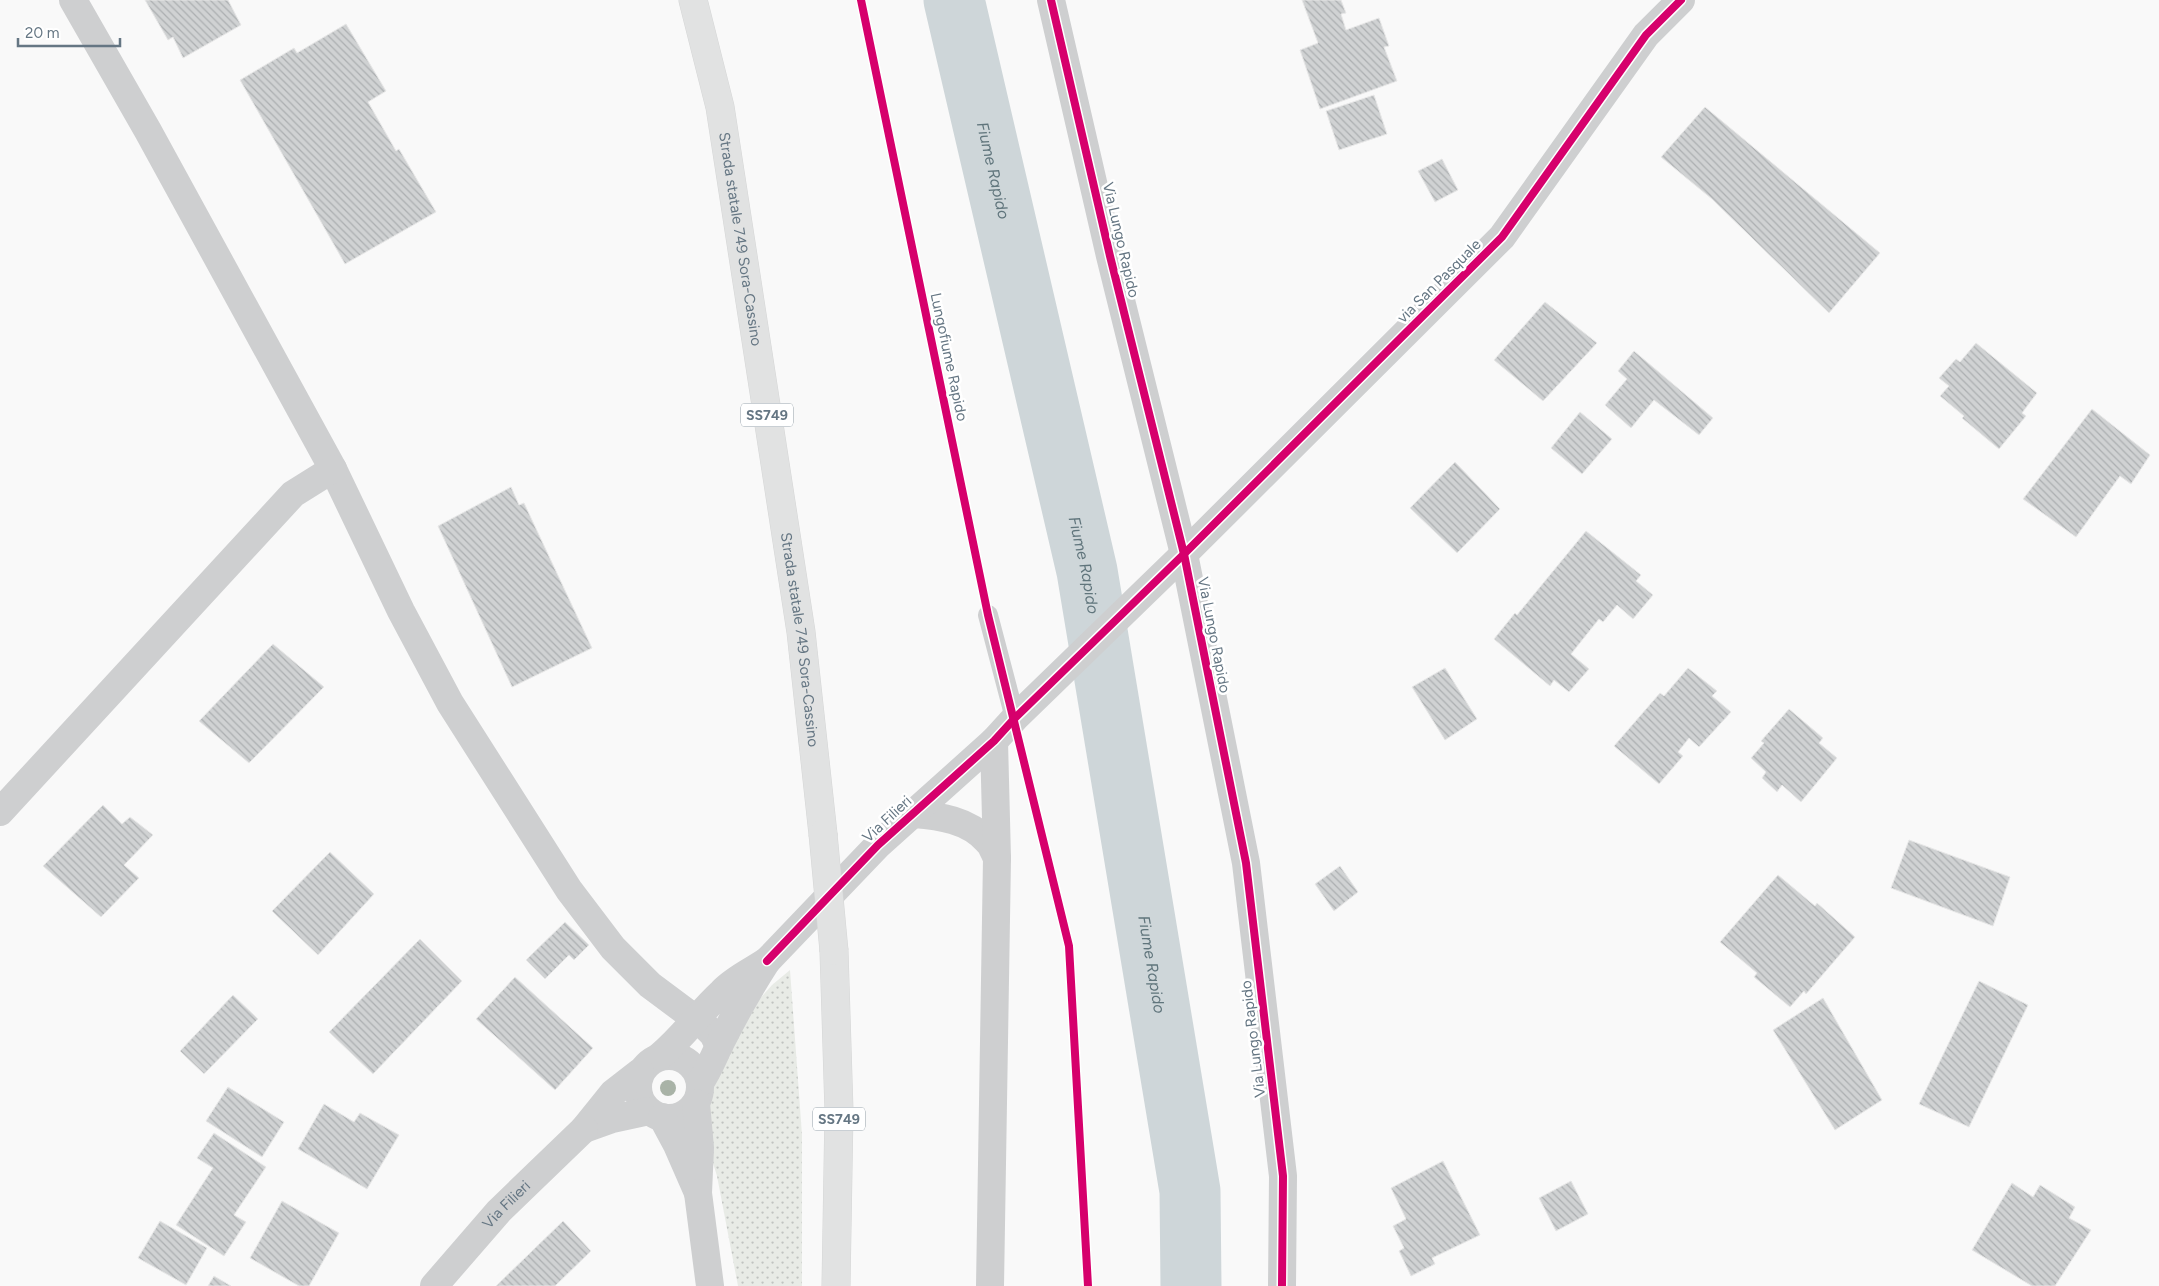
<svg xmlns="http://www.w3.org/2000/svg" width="2159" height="1286" font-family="Figtree,sans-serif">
<defs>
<pattern id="grass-dots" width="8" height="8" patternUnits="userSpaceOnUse" patternTransform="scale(1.25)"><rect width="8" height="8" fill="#e8ebe6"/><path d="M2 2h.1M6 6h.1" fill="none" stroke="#c0c3c0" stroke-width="1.8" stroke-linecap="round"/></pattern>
<pattern id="building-back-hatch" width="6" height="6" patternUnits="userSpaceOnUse" patternTransform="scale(1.25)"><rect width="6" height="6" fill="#d0d2d3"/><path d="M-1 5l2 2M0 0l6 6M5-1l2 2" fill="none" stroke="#acafb1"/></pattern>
</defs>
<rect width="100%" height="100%" fill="#f9f9f9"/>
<polygon fill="url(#grass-dots)" points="790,970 802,1135 802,1286 738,1286 717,1176 705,1137 707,1106 713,1084 747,1013 772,985"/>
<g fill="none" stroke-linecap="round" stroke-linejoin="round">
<path stroke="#ced6d9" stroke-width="61" id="s1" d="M954,0L1087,571L1190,1191L1191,1286"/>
</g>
<g fill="url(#building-back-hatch)" stroke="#e8e8e8">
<polygon points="145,0 228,0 241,25 183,58 173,37 168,40"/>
<polygon points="1302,0 1341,0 1346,13 1341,14 1346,30 1379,18 1389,46 1384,47 1397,81 1320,109 1300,50 1318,43"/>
<polygon points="346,24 386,91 368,102 396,151 399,149 436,212 345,264 240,80 294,48 297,53"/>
<polygon points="1374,95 1387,134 1339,150 1326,111"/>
<polygon points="1705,107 1880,253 1829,313 1712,199 1661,157"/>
<polygon points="1442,159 1458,190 1435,202 1418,171"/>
<polygon points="1545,302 1597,343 1543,401 1494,360"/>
<polygon points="1976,343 2037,393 2022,413 2026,416 1999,449 1962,418 1964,416 1940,396 1949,386 1939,378 1956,359 1960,362"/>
<polygon points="1634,351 1713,418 1699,435 1654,400 1631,428 1605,405 1627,379 1618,371"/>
<polygon points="2092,409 2150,455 2131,484 2120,476 2076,537 2023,499"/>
<polygon points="1580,412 1612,439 1582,474 1551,448"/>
<polygon points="1455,462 1500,509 1457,553 1410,508"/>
<polygon points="511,487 519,505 524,503 592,648 512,687 438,526"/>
<polygon points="1586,531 1641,575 1636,581 1653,595 1633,619 1617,605 1603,622 1599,619 1571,654 1589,669 1569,692 1554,680 1550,686 1494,639 1515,613 1517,615"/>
<polygon points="273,644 324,687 249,763 199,721"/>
<polygon points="1445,668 1477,719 1445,740 1412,687"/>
<polygon points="1688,668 1717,691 1712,696 1731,712 1699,747 1689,738 1678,752 1683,756 1659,784 1614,746 1660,693 1664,696"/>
<polygon points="1789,709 1823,738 1819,743 1837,758 1801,802 1782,785 1777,792 1762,778 1766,772 1751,758 1764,743 1761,741"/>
<polygon points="103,805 122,824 130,817 153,835 124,865 139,878 101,917 43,866"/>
<polygon points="1909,840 2010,877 1993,926 1891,888"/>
<polygon points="330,852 374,894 318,955 272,911"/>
<polygon points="1340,866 1358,892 1334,911 1315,884"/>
<polygon points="1778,875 1815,906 1817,903 1855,937 1806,994 1804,991 1790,1007 1754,977 1757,973 1720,942"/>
<polygon points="565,922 589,945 574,960 569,955 545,979 526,960"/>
<polygon points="420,939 462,981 373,1074 329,1032"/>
<polygon points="515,977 593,1048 555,1090 476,1019"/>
<polygon points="1979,981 2028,1005 1969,1127 1919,1104"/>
<polygon points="233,995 258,1019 204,1074 180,1051"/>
<polygon points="1823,998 1882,1100 1835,1130 1773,1030"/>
<polygon points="228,1087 284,1122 262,1157 206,1121"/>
<polygon points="324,1104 354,1122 360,1113 399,1135 367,1189 298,1149"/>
<polygon points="214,1133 266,1167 234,1215 246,1222 224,1256 176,1225 213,1168 197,1158"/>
<polygon points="1443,1161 1480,1235 1432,1258 1435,1264 1411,1276 1399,1251 1404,1248 1393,1226 1406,1219 1391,1188"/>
<polygon points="1571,1181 1588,1214 1556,1231 1539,1198"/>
<polygon points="2012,1183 2033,1197 2040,1185 2075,1207 2069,1218 2091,1230 2055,1286 2032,1286 1972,1250"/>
<polygon points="282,1201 339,1233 309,1286 299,1286 250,1258"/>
<polygon points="160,1221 207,1248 186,1285 138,1258"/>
<polygon points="563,1221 591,1251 555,1286 496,1286"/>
<polygon points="214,1276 231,1286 208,1286"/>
</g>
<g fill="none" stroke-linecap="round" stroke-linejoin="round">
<defs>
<g id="trunk">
<path id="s3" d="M693,0L720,107L801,632L823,834"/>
<polyline points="834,951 839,1111 836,1286"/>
</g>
</defs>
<use href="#trunk" stroke="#d5d6d6" stroke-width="29"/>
<polyline stroke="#cbcccd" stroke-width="3" stroke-dasharray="2.5 2.5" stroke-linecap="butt" points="861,0 983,590"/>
<polyline stroke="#cecfd0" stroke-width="20" points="988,615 1015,718"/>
<g stroke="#cecfd0" stroke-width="28">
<polyline points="73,0 148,131 333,469 401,611 450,703 569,890 613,948 650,985 705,1026 713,1034 719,1046"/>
<polyline points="1051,0 1110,256 1184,554 1246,863 1283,1176 1282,1286"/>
<polyline points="0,812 293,494 333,469"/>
<path d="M914,814C939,816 969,820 987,841C992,845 994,853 997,858"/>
<polyline points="767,961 878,845 994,741 1015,718 1184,554 1502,237 1646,35 1681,0"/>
<circle cx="669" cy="1087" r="31"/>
<path d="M660,1056C683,1037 700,1012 722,992C734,979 752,971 767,961C751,986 736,1012 723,1038C715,1053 710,1068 700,1083"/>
<polyline points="640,1072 613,1093 584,1129 612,1119 649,1111"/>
<polyline points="662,1117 677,1145 698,1193 700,1148 696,1103"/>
<polyline points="698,1193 710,1286"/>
<path id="s2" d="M434,1286L499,1211L584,1129"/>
<polyline points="990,1286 997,858 994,741"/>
</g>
<use href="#trunk" stroke="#e1e2e2" stroke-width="28"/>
<defs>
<polyline id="trunk-bridge" points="823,834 834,951"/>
</defs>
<use href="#trunk-bridge" stroke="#d5d6d6" stroke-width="29" stroke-linecap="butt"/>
<use href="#trunk-bridge" stroke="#e1e2e2" stroke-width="28"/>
<defs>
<g id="cycleway">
<polyline points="861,0 988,615 1069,946 1088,1286"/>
<polyline points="1051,0 1110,256 1184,554 1246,863 1283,1176 1282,1286"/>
<polyline points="767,961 878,845 994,741 1015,718 1184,554 1502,237 1646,35 1681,0"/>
</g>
</defs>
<use href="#cycleway" stroke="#fff" stroke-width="11"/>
<use href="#cycleway" stroke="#d6006c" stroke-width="8"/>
</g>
<circle fill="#a9b3a7" cx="668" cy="1088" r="8"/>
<g text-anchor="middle" stroke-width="5" stroke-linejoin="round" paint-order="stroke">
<g fill="#fff" stroke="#939fa8" stroke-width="1">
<rect x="741" y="403.5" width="52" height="23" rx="4"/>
<rect x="813" y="1107.5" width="52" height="23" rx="4"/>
</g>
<g font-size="14" font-weight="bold" fill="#657683">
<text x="767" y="420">SS749</text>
<text x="839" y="1124">SS749</text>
</g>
<g font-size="15" fill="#657683" stroke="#fff">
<text dy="5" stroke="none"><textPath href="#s3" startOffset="244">Strada statale 749 Sora-Cassino</textPath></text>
<text transform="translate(1121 240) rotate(77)" y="5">Via Lungo Rapido</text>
<text transform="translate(1439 281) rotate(-45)" y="5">via San Pasquale</text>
<text transform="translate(949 357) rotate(78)" y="5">Lungofiume Rapido</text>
<text transform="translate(1214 635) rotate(79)" y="5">Via Lungo Rapido</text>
<text dy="5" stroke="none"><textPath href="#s3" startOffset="649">Strada statale 749 Sora-Cassino</textPath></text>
<text transform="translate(887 819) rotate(-43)" y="5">Via Filieri</text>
<text transform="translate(1253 1039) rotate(-97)" y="5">Via Lungo Rapido</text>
<text dy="5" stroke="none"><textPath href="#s2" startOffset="109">Via Filieri</textPath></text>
</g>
<g font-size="16" font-style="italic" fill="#60757c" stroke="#fff">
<text dy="6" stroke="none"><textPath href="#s1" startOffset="175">Fiume Rapido</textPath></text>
<text dy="6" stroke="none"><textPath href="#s1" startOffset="580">Fiume Rapido</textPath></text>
<text dy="6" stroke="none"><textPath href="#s1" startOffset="985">Fiume Rapido</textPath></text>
</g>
</g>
<path d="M18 38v8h102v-8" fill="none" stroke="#657683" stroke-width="2.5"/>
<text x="25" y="38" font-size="15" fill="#657683" stroke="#ffffff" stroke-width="4" paint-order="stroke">20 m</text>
</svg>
